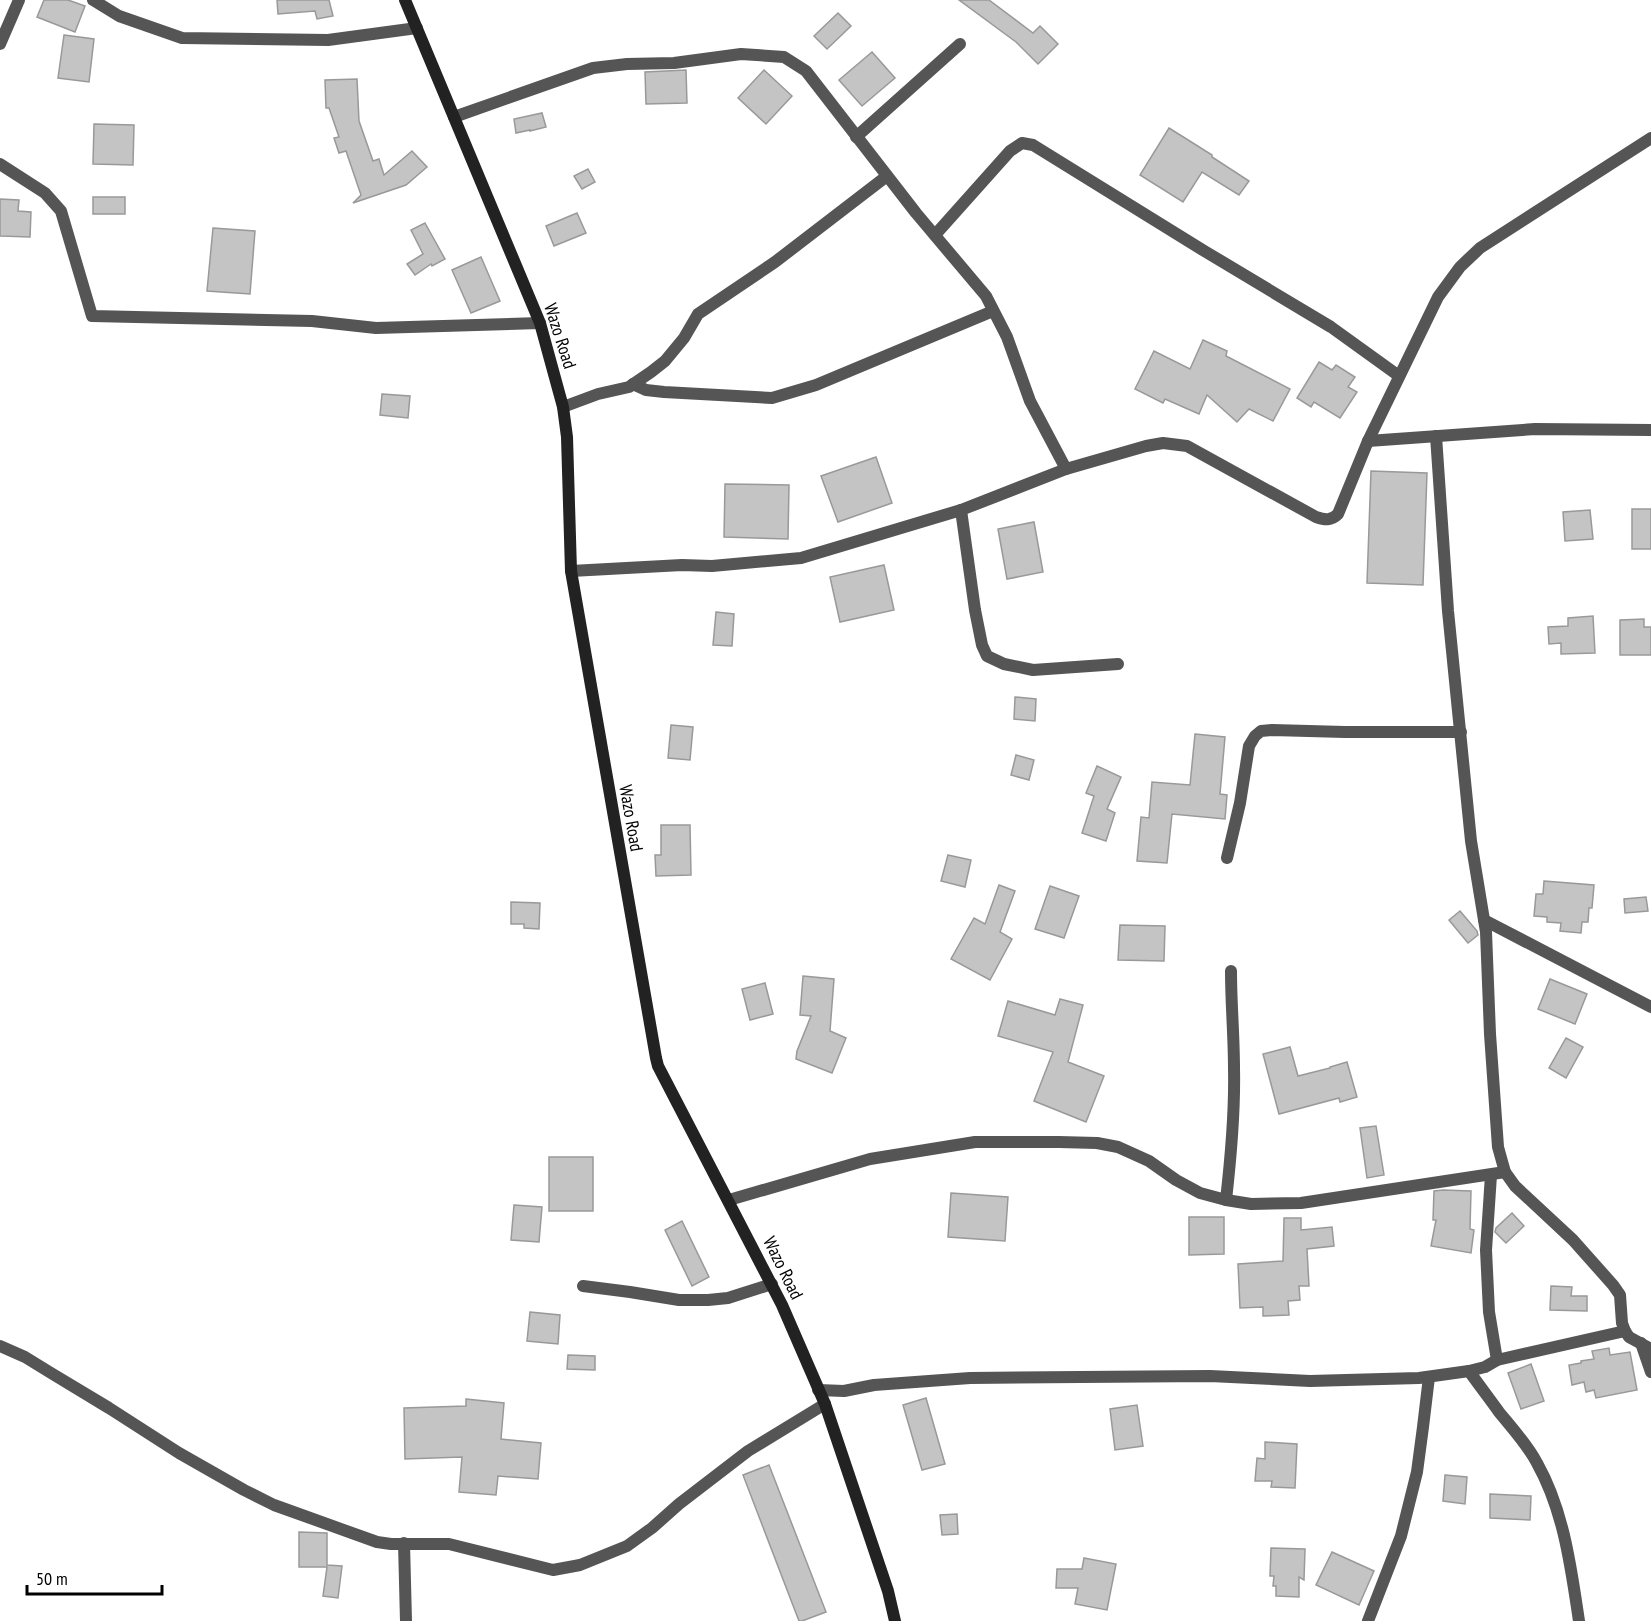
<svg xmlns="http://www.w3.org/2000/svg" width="1651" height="1621" font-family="'PT Sans Narrow',sans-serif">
<rect width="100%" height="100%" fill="#fff"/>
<g fill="#c4c4c4" stroke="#999" stroke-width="1.5">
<polygon points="44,0 68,0 85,6 75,32 37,17"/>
<polygon points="277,0 329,0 333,16 317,19 315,11 278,14"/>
<polygon points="959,0 989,0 1033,33 1040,26 1058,44 1038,64 1016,42"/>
<polygon points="838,13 851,26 827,49 814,36"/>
<polygon points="64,35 94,39 89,82 58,78"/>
<polygon points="872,52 895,78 862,106 839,80"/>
<polygon points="686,70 687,103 646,104 645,72"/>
<polygon points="764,70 792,96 766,124 738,98"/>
<polygon points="357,79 359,121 373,161 379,159 384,175 412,151 427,167 406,185 353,203 361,195 346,151 339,153 334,138 339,137 329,108 326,108 325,80"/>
<polygon points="542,113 546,127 530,131 530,130 516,133 514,119"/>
<polygon points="94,124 134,125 133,165 93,164"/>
<polygon points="1169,128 1212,155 1212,157 1249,181 1239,195 1202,172 1183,202 1140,175"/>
<polygon points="588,169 595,182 582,189 574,176"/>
<rect x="93" y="197" width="32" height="17"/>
<polygon points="0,199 19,200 18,211 31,212 30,237 0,236"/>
<polygon points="577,213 586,233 554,246 546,226"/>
<polygon points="425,223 445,259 432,266 431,264 415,275 407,264 423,254 411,230"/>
<polygon points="213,228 255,231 250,294 207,291"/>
<polygon points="481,257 500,301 471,313 452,270"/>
<polygon points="1203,340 1227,351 1226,356 1290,389 1273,421 1249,409 1237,422 1207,395 1199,414 1165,399 1163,403 1135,389 1154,351 1190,369"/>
<polygon points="1319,362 1332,370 1336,365 1355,377 1348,387 1357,392 1340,418 1314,402 1311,407 1297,398"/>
<polygon points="382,394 410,396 408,418 380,415"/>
<polygon points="876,457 892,503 838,522 821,476"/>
<polygon points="1371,471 1427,473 1423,585 1367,583"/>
<polygon points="725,484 789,485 788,539 724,537"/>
<rect x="1632" y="509" width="19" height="40"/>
<polygon points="1590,510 1593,539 1565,541 1563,512"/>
<polygon points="1034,522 1043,572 1007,579 998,529"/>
<polygon points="884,565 894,610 840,622 830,577"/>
<polygon points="716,612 734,614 732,646 713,645"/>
<polygon points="1593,616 1595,653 1561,654 1561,643 1549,644 1548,627 1568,626 1568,618"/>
<polygon points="1644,619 1644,627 1651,627 1651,655 1620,655 1620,620"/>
<polygon points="1015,697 1036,699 1035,721 1014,719"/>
<polygon points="671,725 693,727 690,760 668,758"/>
<polygon points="1195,734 1225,737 1220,794 1227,795 1225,819 1172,814 1167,863 1137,861 1141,817 1149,818 1152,782 1190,785"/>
<polygon points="1016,755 1034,760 1029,780 1011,775"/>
<polygon points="1097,766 1121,777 1107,809 1115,813 1106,841 1082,833 1094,796 1086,793"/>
<polygon points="661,825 690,825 691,875 656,876 655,855 661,855"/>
<polygon points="948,855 971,860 965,887 941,881"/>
<polygon points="1544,881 1594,885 1592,908 1589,908 1588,922 1582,922 1581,933 1560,931 1561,923 1547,922 1547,917 1534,916 1536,894 1543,894"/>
<polygon points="999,885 1015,891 1000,932 1012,939 990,980 951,959 974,918 985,924"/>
<polygon points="1050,886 1079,896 1064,938 1035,929"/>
<polygon points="1646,897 1648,911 1625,913 1624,899"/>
<polygon points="511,902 540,903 539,929 524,928 524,924 511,924"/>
<polygon points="1460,911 1477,931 1478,935 1468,943 1449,920"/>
<polygon points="1120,925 1165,926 1164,961 1118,960"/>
<polygon points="803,976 834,979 830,1031 846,1038 832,1073 796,1059 797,1051 811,1016 800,1015"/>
<polygon points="1550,979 1587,994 1575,1024 1538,1009"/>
<polygon points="765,983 773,1014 750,1020 742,989"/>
<polygon points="1060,999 1083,1005 1068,1062 1104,1076 1086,1122 1034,1101 1053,1052 998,1036 1008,1001 1055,1015"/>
<polygon points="1566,1038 1583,1047 1566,1078 1549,1068"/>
<polygon points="1290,1047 1298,1076 1330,1068 1330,1067 1347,1062 1357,1097 1340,1102 1339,1098 1279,1114 1263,1054"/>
<polygon points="1376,1126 1384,1175 1367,1178 1360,1128"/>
<rect x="549" y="1157" width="44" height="54"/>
<polygon points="1443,1190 1471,1191 1470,1229 1474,1230 1471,1253 1431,1246 1436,1220 1433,1220 1434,1191"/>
<polygon points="951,1193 1008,1197 1005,1241 948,1237"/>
<polygon points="514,1205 542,1207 539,1242 511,1240"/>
<polygon points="1512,1213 1524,1226 1506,1243 1495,1232 1496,1228"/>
<polygon points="1189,1217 1224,1217 1224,1254 1189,1255"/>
<polygon points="1284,1218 1301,1218 1301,1230 1332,1227 1334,1246 1307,1249 1309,1286 1299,1286 1300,1300 1288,1301 1289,1315 1263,1316 1263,1307 1240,1308 1238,1264 1283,1261"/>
<polygon points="682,1221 709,1277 692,1286 665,1230"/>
<polygon points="1551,1286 1572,1287 1571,1296 1587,1296 1587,1311 1550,1310"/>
<polygon points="530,1312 560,1315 558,1344 527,1341"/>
<polygon points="1609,1348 1610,1355 1630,1352 1637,1390 1596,1398 1594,1390 1586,1392 1584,1382 1572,1385 1569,1365 1581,1363 1581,1361 1594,1359 1592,1351"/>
<polygon points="568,1355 595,1356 595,1370 567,1369"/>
<polygon points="1531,1364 1544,1401 1521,1409 1508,1373"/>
<polygon points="926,1398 945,1464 922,1470 903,1405"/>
<polygon points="466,1399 504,1403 501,1439 541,1443 538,1479 498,1476 496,1495 459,1492 462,1457 405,1459 404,1408 466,1406"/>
<polygon points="1137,1405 1143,1446 1115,1450 1110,1409"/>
<polygon points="1265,1442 1297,1444 1295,1488 1271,1487 1272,1481 1255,1481 1257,1458 1265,1459"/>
<polygon points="769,1465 826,1612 802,1621 799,1621 743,1475"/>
<polygon points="1445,1475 1467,1477 1465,1504 1443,1501"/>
<polygon points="1490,1494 1531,1496 1530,1520 1490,1518"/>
<polygon points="957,1514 958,1534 942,1535 940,1515"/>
<polygon points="299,1532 327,1533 327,1565 342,1566 338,1598 323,1596 327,1567 299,1567"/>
<polygon points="1271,1548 1305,1549 1304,1580 1299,1577 1299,1597 1276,1596 1276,1586 1273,1586 1274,1576 1270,1576"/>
<polygon points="1332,1552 1374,1571 1359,1605 1316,1585"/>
<polygon points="1084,1558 1116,1564 1107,1610 1075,1604 1078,1588 1056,1588 1057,1569 1082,1569"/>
</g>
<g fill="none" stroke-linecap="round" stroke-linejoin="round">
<g stroke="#555" stroke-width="12">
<polyline points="93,0 119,16 182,38 328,40 417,28"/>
<polyline points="0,44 19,0"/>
<polyline points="454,117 593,68 627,64 674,63 741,54 784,57 806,71 916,213 986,296 1007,337 1030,401 1066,469"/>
<polyline points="856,137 960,44"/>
<polyline points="0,164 45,193 61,211 92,316 312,321 376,328 540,323"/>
<polyline points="935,235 1010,151 1022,143 1033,145 1206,252 1331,327 1399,376"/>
<polyline points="633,384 646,390 664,392 772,398 816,385 993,311"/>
<polyline points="563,407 598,394 629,387 651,372 665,361 684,338 698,314 775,262 887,176"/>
<polyline points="1436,436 1448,611 1471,841 1486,932 1490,1034 1498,1147 1505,1172 1515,1186 1573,1240 1613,1285 1620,1295 1622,1323 1625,1331 1629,1337 1651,1349"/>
<polyline points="1368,441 1535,429 1651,430"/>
<polyline points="961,510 975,610 982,645 987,656 1004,664 1033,670 1118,664"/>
<path d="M571,571L682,565L712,566L801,558L961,510L1066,469L1146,446L1163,443L1187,446L1316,517C1325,520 1331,521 1338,514L1368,441L1438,297L1460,267L1480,248L1651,138"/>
<polyline points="1227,858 1240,803 1249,746 1255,736 1261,731 1272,730 1345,732 1461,732"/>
<polyline points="1484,920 1651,1007"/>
<polyline points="1491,1175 1486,1250 1489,1312 1497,1360"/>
<polyline points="729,1200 870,1159 975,1142 1059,1142 1097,1143 1118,1147 1149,1161 1176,1180 1200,1193 1226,1200 1251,1204 1301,1203 1505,1172"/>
<path d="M1226,1200C1231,1156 1235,1113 1234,1069C1234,1036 1231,1004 1231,971"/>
<polyline points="583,1286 630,1292 679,1300 708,1300 728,1298 772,1284"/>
<polyline points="1641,1343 1651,1372"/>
<polyline points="0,1346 25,1357 51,1373 109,1408 179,1453 244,1490 274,1505 377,1542 391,1544 449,1544 553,1570 580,1565 627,1546 652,1528 679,1504 748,1451 825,1404"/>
<path d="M1469,1371C1479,1385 1489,1398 1499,1412C1512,1428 1527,1444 1537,1463C1564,1511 1571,1568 1579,1621"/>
<polyline points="818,1390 844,1391 874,1385 970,1378 1210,1376 1310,1381 1419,1378 1469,1371 1485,1367 1497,1360 1625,1331"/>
<polyline points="404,1543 406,1621"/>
<polyline points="1368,1621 1401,1536 1417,1472 1423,1427 1429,1377"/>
</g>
<polyline stroke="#222" stroke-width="12" points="405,0 540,323 563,407 567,437 571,571 656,1058 658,1066 782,1305 825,1404 888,1591 895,1621"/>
</g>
<g text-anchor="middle" stroke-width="4.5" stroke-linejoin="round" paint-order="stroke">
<g font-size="18" fill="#000" stroke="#fff">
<text transform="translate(560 336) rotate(72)" y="6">Wazo Road</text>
<text transform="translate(631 818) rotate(80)" y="6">Wazo Road</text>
<text transform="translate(783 1268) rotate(64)" y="6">Wazo Road</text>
</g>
</g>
<path d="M27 1585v9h135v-9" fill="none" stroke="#000000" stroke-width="3"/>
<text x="36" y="1585" font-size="18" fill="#000000" stroke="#ffffff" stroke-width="4.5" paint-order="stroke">50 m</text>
</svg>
